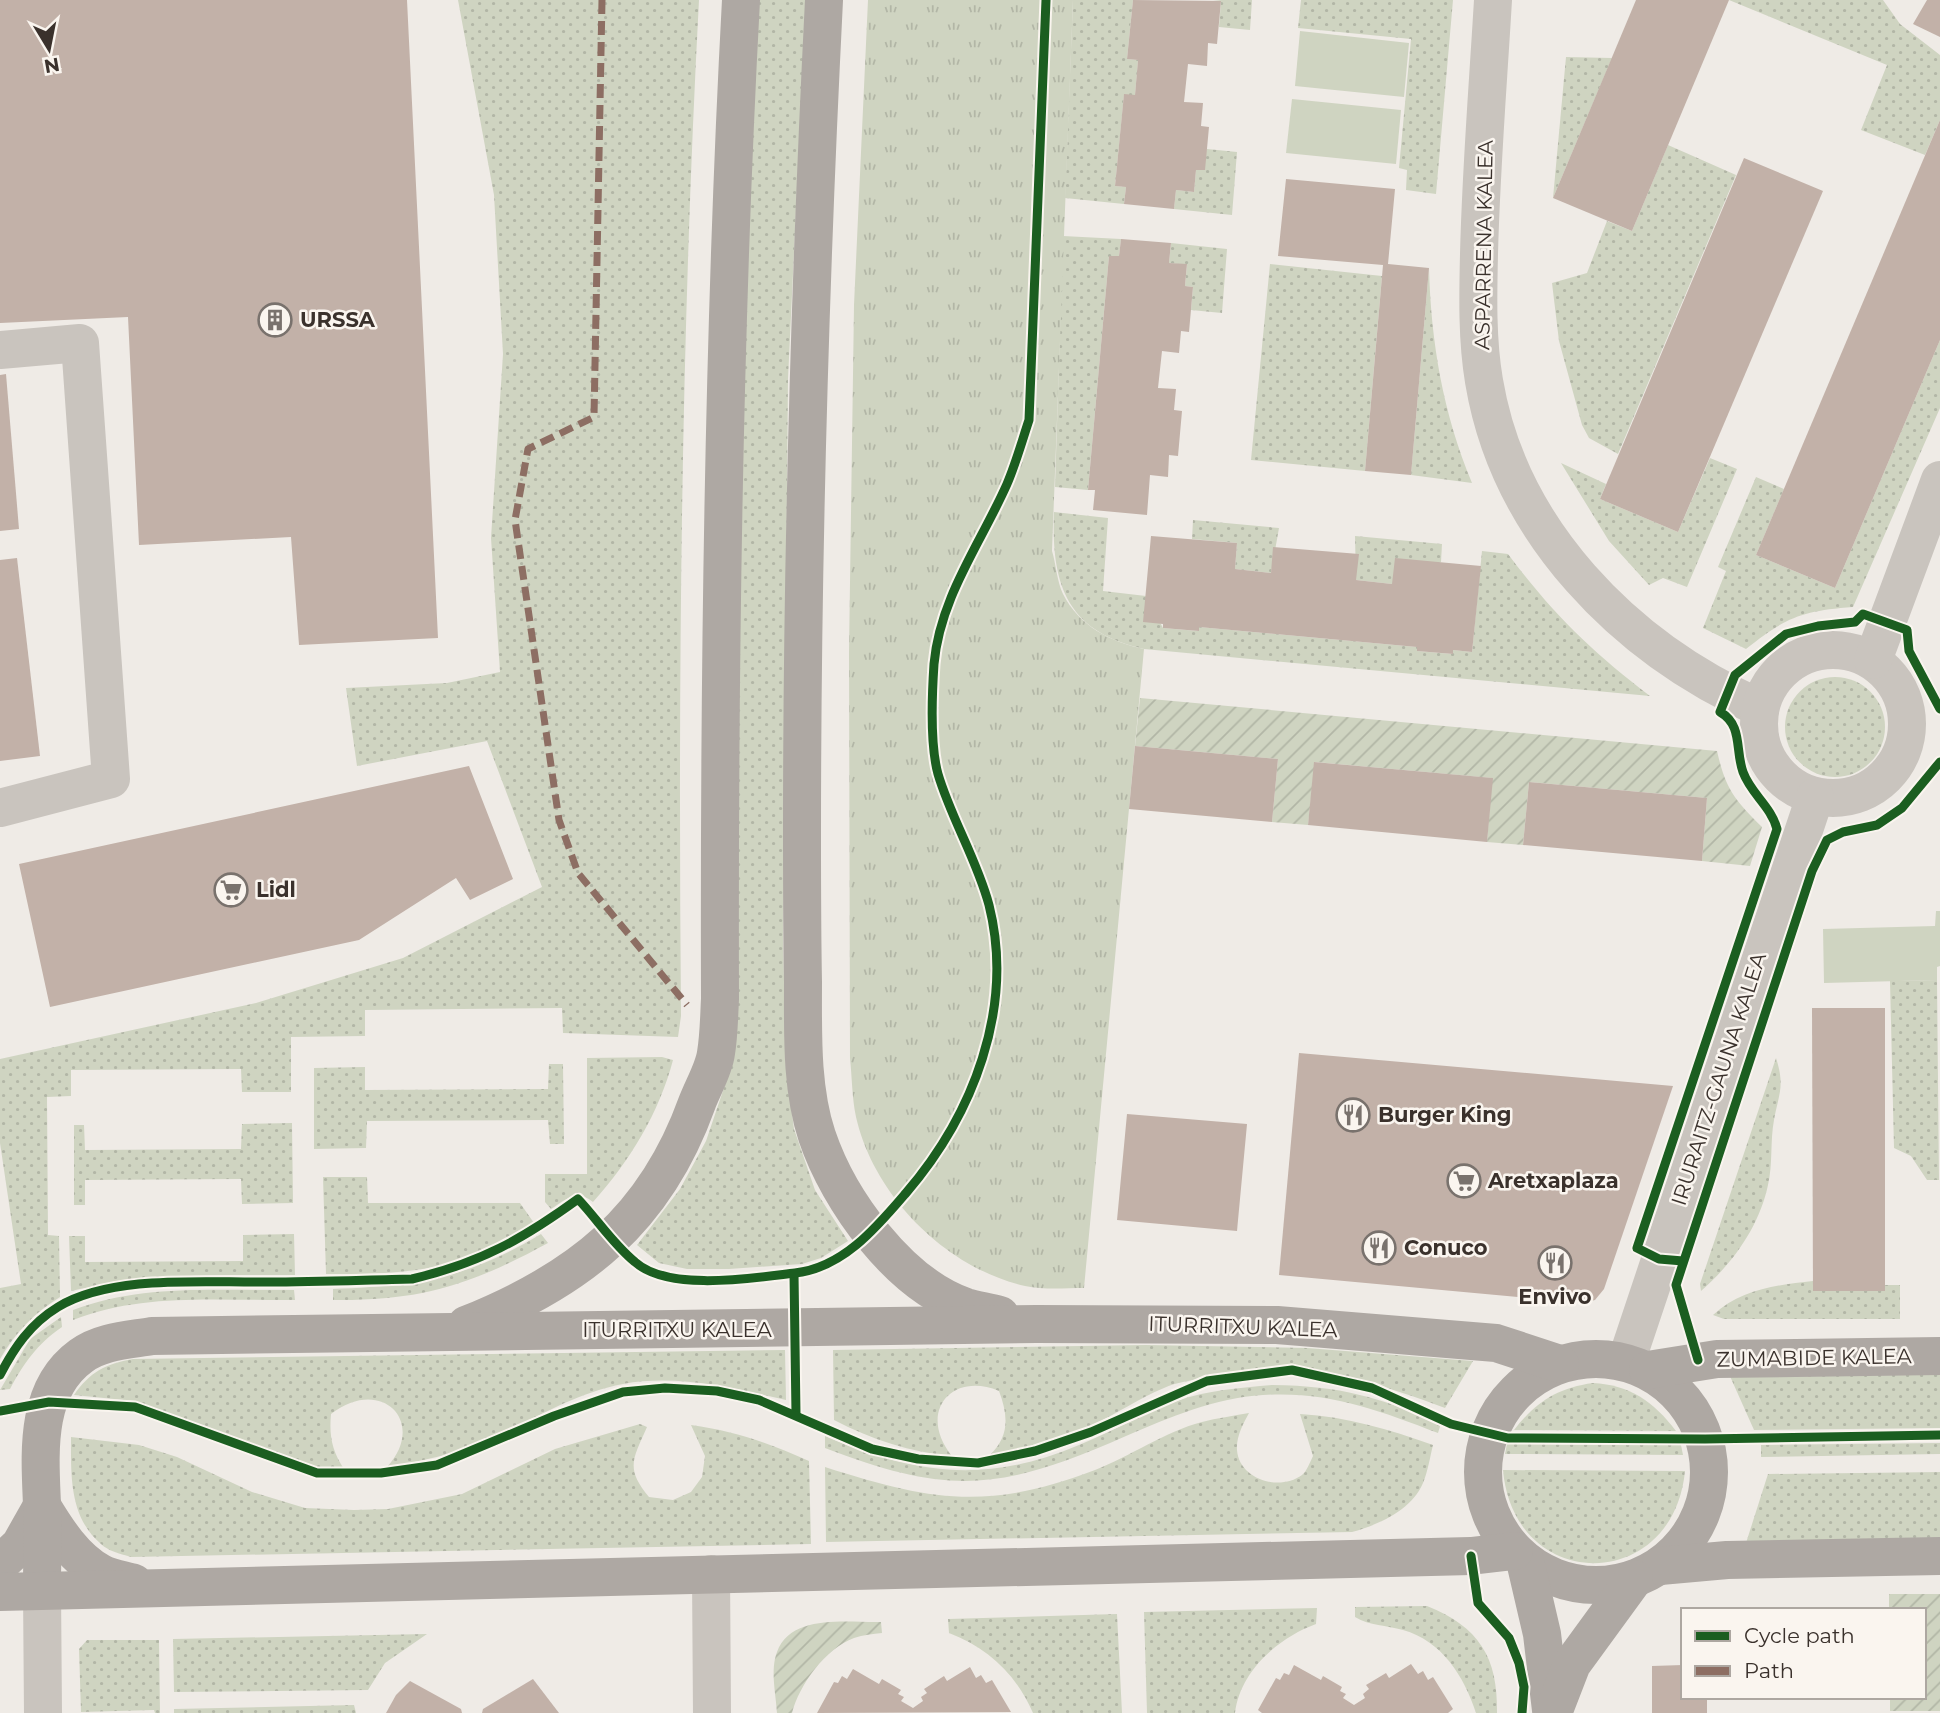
<svg xmlns="http://www.w3.org/2000/svg" width="1940" height="1713" font-family="Montserrat,sans-serif">
<defs>
<pattern id="grass-dots" width="8" height="8" patternUnits="userSpaceOnUse" patternTransform="scale(1.75)"><rect width="8" height="8" fill="#cfd4c1"/><path d="M2 2h.1M6 6h.1" fill="none" stroke="#b2b6a6" stroke-width="1.8" stroke-linecap="round"/></pattern>
<pattern id="park-tufts" width="24" height="20" patternUnits="userSpaceOnUse" patternTransform="scale(1.75)"><rect width="24" height="20" fill="#cfd4c1"/><path d="M3 7l-1-3M5 7V3M7 7l1-3M15 17l-1-3M17 17v-4M19 17l1-3" fill="none" stroke="#b2b6a6"/></pattern>
<pattern id="garden-furrows" width="10" height="10" patternUnits="userSpaceOnUse" patternTransform="scale(1.75)"><rect width="10" height="10" fill="#cfd4c1"/><path d="M-1 1l2-2M0 10L10 0M9 11l2-2" fill="none" stroke="#b2b6a6"/></pattern>
</defs>
<rect width="100%" height="100%" fill="#efebe6"/>
<g fill="url(#grass-dots)">
<path d="M458,0H699C681,339 678,677 681,1016L678,1037L563,1033L562,1008L365,1010V1036L291,1037V1092H242L241,1069L71,1070V1096L47,1097L48,1235L59,1236L60,1297C34,1313 15,1333 0,1359V1288L21,1284L0,1143V1059L256,1003L403,958L542,887L487,741L357,766L346,688L447,683L500,672L491,538L503,354L494,195Z"/>
<polygon points="753,0 806,0 788,379 783,937 786,1066 794,1129 815,1190 848,1241 821,1258 802,1264 729,1269 687,1269 659,1263 637,1245 680,1189 706,1141 728,1076"/>
<polygon points="1073,0 1133,0 1127,59 1138,60 1135,95 1124,95 1115,186 1126,187 1124,204 1065,198"/>
<polygon points="1213,0 1252,0 1250,30 1219,27 1221,1"/>
<polygon points="1301,0 1453,0 1436,194 1406,190 1407,170 1399,168 1411,39 1298,28"/>
<polygon points="1729,0 1883,0 1900,24 1940,55 1940,120 1925,155 1861,130 1887,65"/>
<polygon points="1566,57 1612,58 1553,198"/>
<polygon points="1668,145 1736,175 1618,454 1589,438 1582,425 1559,341 1552,283 1587,273 1607,221 1632,231"/>
<polygon points="1207,149 1237,152 1232,215 1174,209 1176,190 1194,192 1196,170"/>
<polygon points="1063,236 1121,239 1119,256 1109,256 1088,490 1055,487"/>
<polygon points="1171,243 1227,249 1222,313 1191,310 1193,287 1185,286 1187,265 1169,263"/>
<polygon points="1270,264 1382,276 1365,471 1251,460"/>
<path d="M1429,268C1431,343 1443,413 1472,483L1411,475Z"/>
<path d="M1940,340V408L1853,607C1802,611 1786,617 1746,649L1703,628L1726,571L1718,567L1756,477L1784,489L1756,555L1835,588Z"/>
<polygon points="1710,458 1737,469 1687,587 1663,578 1649,585 1609,541 1561,463 1606,484 1600,499 1678,532"/>
<path d="M1054,512L1108,518L1103,591L1146,596L1163,628L1198,631L1199,627L1417,647V651L1452,654L1453,650L1472,652L1482,551L1508,554C1552,613 1592,652 1650,696L1144,649C1067,632 1051,585 1054,512Z"/>
<polygon points="1193,520 1279,528 1271,573 1235,569 1237,543 1192,539"/>
<polygon points="1355,536 1442,544 1441,562 1392,584 1356,580"/>
<circle cx="1835" cy="727" r="50"/>
<polygon points="1937,980 1939,1180 1927,1180 1911,1156 1894,1148 1890,981"/>
<path d="M662,1057L673,1060C659,1113 630,1161 593,1202C576,1189 567,1199 551,1209L545,1202V1174H587V1058Z"/>
<path d="M1776,1058C1785,1086 1779,1093 1774,1120C1770,1141 1773,1164 1768,1185C1759,1227 1733,1263 1701,1291L1700,1284Z"/>
<polygon points="549,1064 563,1064 564,1144 550,1144 548,1120 367,1121 366,1148 314,1149 314,1068 365,1067 365,1090 548,1089"/>
<polygon points="292,1123 293,1203 242,1204 241,1179 85,1180 85,1205 74,1205 74,1125 84,1125 85,1150 241,1149 242,1124"/>
<path d="M323,1177H367L368,1203H520L534,1223C462,1272 410,1274 326,1274Z"/>
<path d="M294,1234L295,1275C219,1275 146,1273 71,1291L69,1236H85V1262L243,1261V1235Z"/>
<path d="M541,1234L548,1243C471,1285 421,1301 333,1300V1289C417,1286 468,1278 541,1234Z"/>
<path d="M1813,1281L1814,1291H1885V1285H1900V1319H1724L1713,1315C1741,1289 1777,1285 1813,1281Z"/>
<path d="M294,1290L295,1300C222,1301 142,1292 73,1320V1310C142,1283 221,1291 294,1290Z"/>
<path d="M61,1317L62,1327C37,1344 24,1363 10,1389L0,1390L30,1339Z"/>
<path d="M1146,1345L1307,1348L1473,1361L1445,1408C1366,1378 1289,1358 1205,1377C1192,1381 1176,1382 1164,1388C1139,1398 1117,1414 1092,1425C1059,1440 1026,1448 990,1455C1010,1436 1008,1415 999,1391C951,1371 917,1413 952,1456C910,1452 873,1440 834,1420L833,1350Z"/>
<path d="M785,1350L786,1400C732,1388 678,1374 623,1384C574,1393 530,1422 485,1441C453,1455 421,1461 387,1467C428,1422 381,1375 331,1414C329,1436 332,1451 344,1469L317,1467L134,1401L74,1395C90,1372 105,1364 133,1359Z"/>
<polygon points="1940,1371 1940,1428 1754,1430 1729,1374"/>
<path d="M1593,1383C1630,1385 1653,1401 1676,1431L1514,1430C1536,1402 1557,1388 1593,1383Z"/>
<path d="M1272,1385C1343,1386 1376,1397 1441,1423L1438,1433C1378,1410 1329,1391 1263,1395C1215,1398 1170,1417 1126,1436C1003,1490 952,1497 825,1448V1436C915,1475 987,1484 1079,1445C1112,1432 1143,1413 1177,1401C1207,1390 1240,1388 1272,1385Z"/>
<path d="M1249,1413C1243,1424 1236,1437 1237,1450C1239,1479 1279,1492 1302,1475C1307,1471 1310,1462 1313,1456L1300,1414C1348,1417 1388,1429 1433,1445C1430,1457 1428,1471 1423,1483C1412,1510 1378,1525 1352,1532L826,1542L825,1467C931,1501 988,1511 1095,1470C1131,1456 1164,1432 1202,1422C1217,1418 1233,1416 1249,1413Z"/>
<path d="M640,1424L647,1427C633,1459 625,1468 649,1497L673,1500L691,1492L702,1477L705,1456L691,1425C735,1431 769,1443 809,1461L811,1544L131,1557C121,1554 108,1551 101,1544C69,1517 71,1475 71,1437L139,1445L177,1457L252,1492L305,1508L354,1510L388,1509L462,1494L555,1449Z"/>
<polygon points="1940,1443 1940,1454 1761,1457 1761,1445"/>
<polygon points="1507,1444 1681,1445 1683,1455 1505,1454"/>
<path d="M1503,1470L1685,1471C1673,1594 1514,1594 1503,1470Z"/>
<polygon points="1940,1472 1940,1541 1746,1543 1768,1474"/>
<path d="M1427,1606C1479,1627 1498,1657 1497,1713H1476C1464,1676 1442,1641 1403,1630C1386,1625 1370,1626 1355,1617V1607Z"/>
<path d="M1317,1608L1316,1624C1278,1638 1240,1671 1235,1713H1147L1144,1612Z"/>
<path d="M1117,1614L1122,1713H1033C1016,1674 988,1648 949,1633L948,1619Z"/>
<polygon points="427,1634 385,1663 368,1690 174,1692 173,1639"/>
<polygon points="87,1640 159,1640 160,1713 155,1713 154,1710 81,1712 79,1649"/>
<polygon points="354,1705 356,1713 174,1713 174,1709"/>
</g>
<path fill="url(#park-tufts)" d="M868,0H1073L1052,551C1056,564 1057,582 1063,594C1079,626 1111,642 1144,649L1084,1288C1065,1288 1044,1290 1025,1286C946,1268 874,1196 856,1117C852,1098 852,1077 850,1058L849,652L854,305Z"/>
<g fill="url(#garden-furrows)">
<path d="M1140,698L1717,751C1726,790 1734,799 1762,827L1750,866L1702,861L1707,798L1529,782L1523,845L1487,842L1492,778L1315,762L1308,825L1272,822L1278,759L1135,746Z"/>
<polygon points="1889,1594 1940,1594 1940,1711 1890,1711 1890,1697 1924,1697 1924,1610 1889,1610"/>
<path d="M881,1622L882,1633C873,1634 863,1635 854,1638C826,1648 799,1685 792,1713H777C776,1694 770,1670 777,1652C791,1613 849,1623 881,1622Z"/>
</g>
<g fill="#cfd4c1">
<polygon points="1300,31 1409,43 1404,97 1295,86"/>
<polygon points="1292,99 1401,110 1396,164 1286,153"/>
<polygon points="1936,911 1940,911 1940,966 1937,967 1937,980 1824,983 1823,929 1935,926"/>
</g>
<g fill="#c2b1a8">
<polygon points="0,0 407,0 438,638 299,645 291,537 139,545 128,317 0,323"/>
<polygon points="1133,0 1221,1 1217,44 1208,43 1207,66 1188,64 1184,102 1203,103 1201,126 1209,127 1205,170 1196,170 1194,192 1176,190 1174,209 1124,204 1126,187 1115,186 1124,94 1135,95 1138,60 1127,59"/>
<polygon points="1636,0 1729,0 1632,231 1553,198"/>
<polygon points="1927,0 1940,0 1940,37 1913,24"/>
<polygon points="1940,120 1940,340 1835,588 1756,555"/>
<polygon points="1744,158 1823,191 1678,532 1600,499"/>
<polygon points="1286,179 1395,189 1388,264 1429,268 1411,475 1365,471 1383,265 1278,256"/>
<polygon points="1121,239 1171,243 1169,263 1187,264 1185,286 1193,287 1189,332 1181,331 1179,353 1162,351 1158,388 1176,389 1174,410 1182,411 1178,456 1169,455 1168,477 1150,475 1147,515 1093,510 1095,490 1088,490 1109,256 1119,256"/>
<polygon points="6,374 19,529 0,531 0,375"/>
<polygon points="1151,536 1237,543 1235,569 1271,573 1273,547 1359,554 1356,580 1392,584 1395,558 1481,566 1472,652 1453,650 1453,654 1417,651 1417,647 1199,627 1199,631 1163,628 1163,624 1143,622"/>
<polygon points="17,558 40,756 0,761 0,560"/>
<polygon points="1135,746 1278,759 1272,822 1129,809"/>
<polygon points="1314,762 1493,778 1487,842 1308,825"/>
<polygon points="469,766 513,879 470,900 456,878 359,940 50,1007 19,864"/>
<polygon points="1529,782 1707,798 1702,861 1523,845"/>
<polygon points="1812,1008 1885,1008 1885,1291 1813,1291"/>
<polygon points="1299,1053 1673,1086 1604,1289 1595,1300 1583,1303 1279,1275"/>
<polygon points="1127,1114 1247,1124 1237,1231 1117,1220"/>
<polygon points="1411,1664 1418,1674 1423,1671 1428,1680 1433,1677 1453,1709 1448,1713 1262,1713 1258,1710 1276,1678 1280,1680 1284,1673 1289,1675 1294,1665 1321,1680 1323,1676 1342,1687 1340,1691 1346,1694 1343,1698 1354,1705 1365,1698 1363,1694 1369,1689 1366,1685 1386,1673 1389,1678"/>
<polygon points="1683,1665 1683,1697 1707,1697 1707,1713 1652,1713 1652,1666"/>
<polygon points="970,1667 976,1678 981,1675 986,1683 992,1680 1011,1712 817,1713 834,1682 838,1683 842,1676 847,1679 853,1669 879,1684 882,1679 901,1690 898,1694 904,1697 901,1701 913,1708 923,1701 921,1697 927,1693 924,1689 944,1676 947,1681"/>
<polygon points="533,1679 559,1713 482,1713 483,1709"/>
<polygon points="410,1681 461,1709 462,1713 386,1713 396,1695"/>
</g>
<g fill="none" stroke-linecap="round" stroke-linejoin="round">
<g stroke="#c9c4be" stroke-width="38">
<path d="M1493,0C1488,85 1481,169 1479,254C1478,296 1477,340 1484,381C1509,531 1625,648 1760,708"/>
<polyline points="0,350 80,343 111,779 0,808"/>
<circle cx="1833" cy="724" r="74"/>
<polyline points="1873,660 1940,480"/>
<polyline points="1626,1362 1815,797"/>
<polyline points="711,1574 712,1713"/>
<polyline points="42,1590 43,1713"/>
</g>
<g stroke="#aea8a3" stroke-width="38">
<path d="M824,0C810,278 802,555 802,833C802,883 802,932 803,982C803,1032 801,1088 817,1136C839,1201 899,1284 966,1307C977,1310 989,1312 1000,1315"/>
<path d="M466,1325C579,1280 655,1220 697,1103C703,1087 714,1069 716,1053C719,1035 719,1017 720,999C719,666 723,333 741,0"/>
<circle cx="1596" cy="1472" r="113"/>
<polyline points="1648,1370 1717,1359 1940,1356"/>
<path d="M42,1506C57,1531 75,1559 101,1573C110,1578 124,1580 134,1583"/>
<polyline points="1525,1561 1542,1634 1551,1710"/>
<polyline points="0,1564 20,1545 42,1506"/>
<polyline points="1660,1566 1727,1560 1940,1556"/>
<path d="M42,1590C42,1562 43,1533 42,1505C40,1454 34,1390 81,1356C101,1341 129,1340 152,1336L1036,1324L1277,1325L1496,1343L1560,1364"/>
<polyline points="0,1592 1471,1556 1514,1551"/>
<polyline points="1553,1713 1572,1664 1634,1579"/>
</g>
<polyline stroke="#8d6e63" stroke-width="7" stroke-dasharray="14 7" stroke-linecap="butt" points="602,0 594,417 528,449 515,520 559,820 578,873 687,1005"/>
<defs>
<g id="cycleway">
<path d="M1683,1261L1659,1259L1637,1248L1777,829C1771,806 1751,794 1743,772C1735,750 1743,725 1720,712L1735,675L1786,634L1818,626L1855,622L1863,614L1907,630L1909,651L1940,709"/>
<polyline points="794,1274 796,1414"/>
<polyline points="1698,1360 1676,1285 1812,871 1827,840 1843,832 1877,825 1902,808 1940,762"/>
<path d="M0,1375C14,1348 30,1324 58,1307C113,1274 205,1283 268,1282C316,1282 364,1280 412,1279C480,1263 523,1239 578,1199C597,1219 613,1244 635,1262C669,1292 753,1278 795,1273C843,1268 877,1227 906,1193C973,1115 1015,1008 989,905C977,860 951,818 938,774C930,745 932,694 934,664C940,597 981,543 1007,484C1016,463 1022,441 1029,420L1046,0"/>
<polyline points="0,1411 49,1402 135,1407 317,1473 381,1473 437,1465 554,1416 623,1392 665,1388 717,1391 759,1400 872,1449 918,1459 978,1463 1035,1451 1091,1432 1207,1381 1292,1370 1372,1388 1451,1424 1508,1438 1705,1439 1940,1435"/>
<polyline points="1471,1556 1478,1603 1509,1638 1519,1663 1524,1687 1522,1713"/>
</g>
</defs>
<use href="#cycleway" stroke="#faf5ef" stroke-width="13"/>
<use href="#cycleway" stroke="#1b5e20" stroke-width="9"/>
</g>
<defs>
<symbol id="building-ring" viewBox="-11 -11 22 22"><circle r="9.5" fill="#faf5ef" stroke="#79726d" stroke-width="1.5"/><path d="M-4-6H4V6H1V3H-1V6H-4ZM-2.5-4.3h1.7v1.8h-1.7ZM.8-4.3h1.7v1.8H.8ZM-2.5-1h1.7V.8h-1.7ZM.8-1h1.7V.8H.8Z" fill="#79726d"/></symbol>
<symbol id="supermarket-ring" viewBox="-11 -11 22 22"><circle r="9.5" fill="#faf5ef" stroke="#79726d" stroke-width="1.5"/><path d="M-6-5.5h2.5l.6 2H6L4.5 2H-2.5L-4.4-4H-6ZM-1.5 3.2a1.3 1.3 0 1 0 .1 0ZM3 3.2a1.3 1.3 0 1 0 .1 0Z" fill="#79726d"/></symbol>
<symbol id="restaurant-ring" viewBox="-11 -11 22 22"><circle r="9.5" fill="#faf5ef" stroke="#79726d" stroke-width="1.5"/><path d="M-5-6h1v4h1v-4h1v4h1v-4h1v5L-1.5 .5V6h-2V.5L-5-1ZM5-6V6H3V1.5H1.5Q1.5-4 5-6Z" fill="#79726d"/></symbol>
</defs>
<g fill-rule="evenodd">
<use href="#building-ring" x="256" y="301" width="38" height="38"/>
<use href="#supermarket-ring" x="212" y="871" width="38" height="38"/>
<use href="#restaurant-ring" x="1334" y="1096" width="38" height="38"/>
<use href="#supermarket-ring" x="1445" y="1162" width="38" height="38"/>
<use href="#restaurant-ring" x="1360" y="1229" width="38" height="38"/>
<use href="#restaurant-ring" x="1536" y="1244" width="38" height="38"/>
</g>
<g text-anchor="middle" stroke-width="5" stroke-linejoin="round" paint-order="stroke">
<g font-size="21" fill="#3a312c" stroke="#faf5ef">
<text transform="translate(1484 245) rotate(-89)" y="7">ASPARRENA KALEA</text>
<text transform="translate(1719 1079) rotate(-72)" y="7">IRURAITZ-GAUNA KALEA</text>
<text transform="translate(1243 1327) rotate(2)" y="7">ITURRITXU KALEA</text>
<text x="677" y="1337">ITURRITXU KALEA</text>
<text transform="translate(1814 1358) rotate(-1)" y="7">ZUMABIDE KALEA</text>
</g>
<g font-size="21" font-weight="bold" fill="#3a312c" stroke="#faf5ef" text-anchor="start">
<text x="300" y="327">URSSA</text>
<text x="256" y="897">Lidl</text>
<text x="1378" y="1122">Burger King</text>
<text x="1488" y="1188">Aretxaplaza</text>
<text x="1404" y="1255">Conuco</text>
<text x="1555" y="1304" text-anchor="middle">Envivo</text>
</g>
</g>
<rect x="1681" y="1608" width="245" height="91" fill="#faf5ef" stroke="#ada7a1" stroke-width="2"/>
<rect x="1695" y="1631" width="35" height="10" fill="#1b5e20" stroke="#ada7a1" stroke-width="2"/>
<text x="1744" y="1643" font-size="21" fill="#3a312c">Cycle path</text>
<rect x="1695" y="1666" width="35" height="10" fill="#8d6e63" stroke="#ada7a1" stroke-width="2"/>
<text x="1744" y="1678" font-size="21" fill="#3a312c">Path</text>
<g transform="translate(49 49) rotate(170)" stroke="#faf5ef" stroke-width="5" paint-order="stroke">
<path d="M0-5L12 26L0 18L-12 26Z" fill="#3a312c"/>
<text y="-10" font-size="19" font-weight="bold" text-anchor="middle" fill="#3a312c">N</text>
</g>
</svg>
